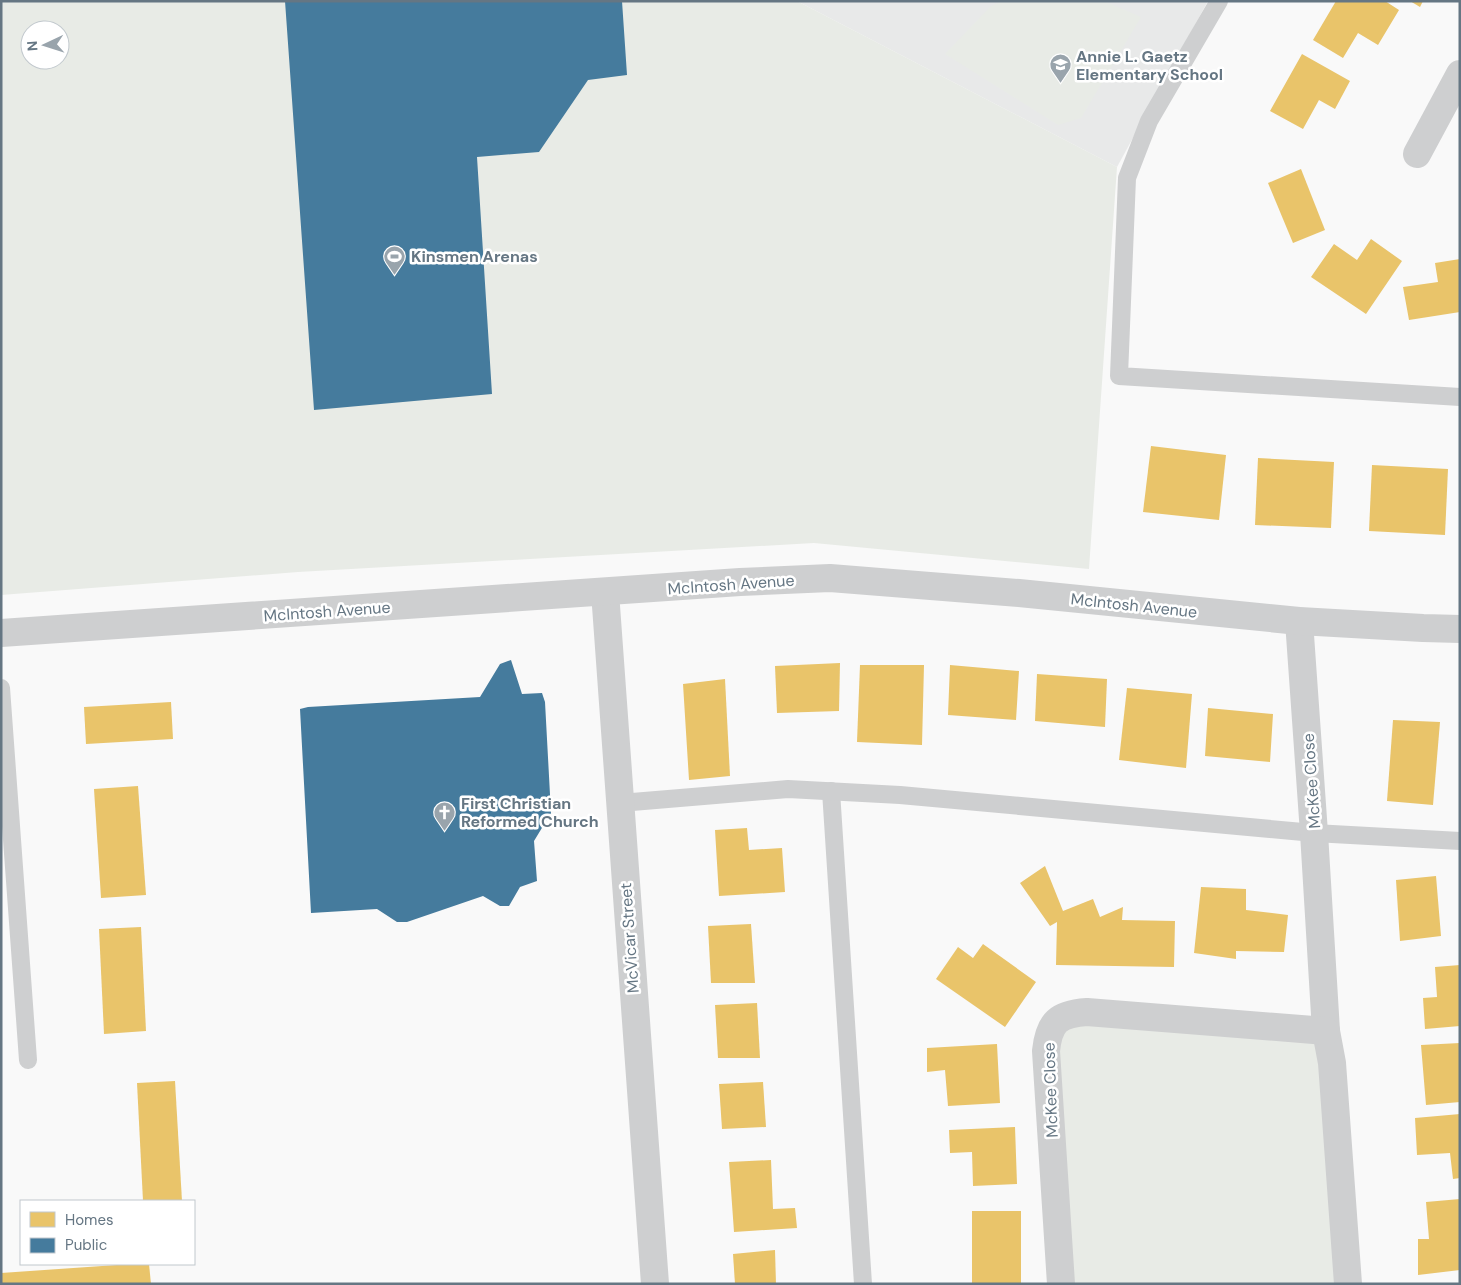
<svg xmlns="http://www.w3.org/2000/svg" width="1461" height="1285" font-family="'DM Sans',sans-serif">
<rect width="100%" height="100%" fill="#f9f9f9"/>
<polygon fill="#e8e9e9" points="797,1 1208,1 1117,167"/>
<g fill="#e8ebe6" fill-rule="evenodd">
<path d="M1,1H797L1117,167L1089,569L814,543L298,572L1,595ZM30,30H60V60H30Z"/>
<polygon points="1002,1 1104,1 1141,17 1081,118 1058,125 945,54 991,6"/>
<polygon points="1059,1018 1326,1031 1348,1284 1061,1284"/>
</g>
<g fill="#e9c46a">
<polygon points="1336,1 1385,1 1399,10 1378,45 1358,33 1343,58 1313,40"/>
<polygon points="1410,1 1423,1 1420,7"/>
<polygon points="1302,54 1350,81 1335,109 1319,100 1303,129 1270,111"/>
<polygon points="1301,169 1325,230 1293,243 1268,183"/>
<polygon points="1371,239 1402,261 1366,314 1311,277 1334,244 1357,260"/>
<polygon points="1460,259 1460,312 1409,320 1403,287 1438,282 1435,263"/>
<polygon points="1151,446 1226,455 1219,520 1143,512"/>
<polygon points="1258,458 1334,462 1331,528 1255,525"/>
<polygon points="1372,465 1448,469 1445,535 1369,531"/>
<polygon points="840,663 839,711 777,713 775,666"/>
<polygon points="860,665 924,665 922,745 857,742"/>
<polygon points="950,665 1019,671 1016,720 948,715"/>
<polygon points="1037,674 1107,679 1105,727 1035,721"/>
<polygon points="725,679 730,776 689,780 683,684"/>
<polygon points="1127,688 1192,694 1186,768 1119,760"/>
<polygon points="171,702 173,739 86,744 84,707"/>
<polygon points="1208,708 1273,714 1270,762 1205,756"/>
<polygon points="1393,720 1440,722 1433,805 1387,801"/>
<polygon points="138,786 146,895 101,898 94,789"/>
<polygon points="747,828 749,850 782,848 785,892 719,896 715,830"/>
<polygon points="1045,866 1063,911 1093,899 1100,917 1123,907 1122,920 1175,921 1174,967 1056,965 1057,922 1050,926 1020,883"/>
<polygon points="1436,876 1441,936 1400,941 1396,880"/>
<polygon points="1201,887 1246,889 1246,910 1288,915 1284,952 1236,951 1236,959 1194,953"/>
<polygon points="751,924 755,983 711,983 708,926"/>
<polygon points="141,927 146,1031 104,1034 99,929"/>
<polygon points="983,944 1036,982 1005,1027 936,979 958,947 973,958"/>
<polygon points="1460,965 1460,1026 1425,1029 1423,998 1437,997 1435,967"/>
<polygon points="757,1003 760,1058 718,1058 715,1005"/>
<polygon points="1460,1043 1460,1102 1426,1105 1421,1045"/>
<polygon points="997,1044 1000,1103 948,1106 945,1070 927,1072 927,1048"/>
<polygon points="175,1081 182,1201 143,1201 137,1083"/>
<polygon points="763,1082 766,1127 722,1129 719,1084"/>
<polygon points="1460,1114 1460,1178 1453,1179 1450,1153 1417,1155 1415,1118"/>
<polygon points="1015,1127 1017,1184 973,1186 972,1152 950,1153 949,1130"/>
<polygon points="771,1160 773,1209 795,1208 797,1228 734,1232 729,1162"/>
<polygon points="1460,1199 1460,1270 1418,1275 1418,1239 1429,1239 1426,1202"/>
<rect x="972" y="1211" width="49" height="73"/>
<polygon points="775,1250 776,1284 735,1284 733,1254"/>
<polygon points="131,1264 149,1264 151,1284 1,1284 1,1273"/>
</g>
<g fill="#457b9d">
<polygon points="285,1 622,1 627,75 588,80 539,152 477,157 492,394 314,410"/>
<polygon points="511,660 522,694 542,693 545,702 551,813 534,841 537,881 520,887 509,906 500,906 483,896 407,922 397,922 377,909 311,913 300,709 308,707 480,697 500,664"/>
</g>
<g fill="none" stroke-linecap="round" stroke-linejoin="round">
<g stroke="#cecfd0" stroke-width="18">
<polyline points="1219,1 1149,121 1127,178 1119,376 1460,397"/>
<polyline points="1,688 28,1060"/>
<polyline points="831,791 863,1284"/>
<polyline points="620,803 788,789 900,795 1314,833 1460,841"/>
</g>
<g stroke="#cecfd0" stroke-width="28">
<polyline points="1417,154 1460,74"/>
<polyline points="605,592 655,1284"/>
<polyline points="1299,621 1314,833 1326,1031 1332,1063 1348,1284"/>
<polyline points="1,633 740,582 830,578 1019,593 1299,621 1423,628 1460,629"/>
<path d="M1061,1284L1046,1051C1049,1022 1058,1014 1087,1012L1326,1031"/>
</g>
</g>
<defs>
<symbol id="school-pin" viewBox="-11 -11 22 30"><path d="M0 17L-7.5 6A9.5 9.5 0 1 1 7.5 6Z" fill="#99a4ac" stroke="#fff"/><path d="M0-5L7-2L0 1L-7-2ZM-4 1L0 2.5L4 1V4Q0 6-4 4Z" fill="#fff"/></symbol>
<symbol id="stadium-pin" viewBox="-11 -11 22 30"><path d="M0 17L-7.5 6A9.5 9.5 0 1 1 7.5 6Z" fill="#99a4ac" stroke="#fff"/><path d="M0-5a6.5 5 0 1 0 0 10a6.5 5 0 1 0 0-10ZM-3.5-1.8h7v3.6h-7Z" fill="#fff"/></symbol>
<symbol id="church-pin" viewBox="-11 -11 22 30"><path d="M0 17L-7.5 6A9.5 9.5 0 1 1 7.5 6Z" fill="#99a4ac" stroke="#fff"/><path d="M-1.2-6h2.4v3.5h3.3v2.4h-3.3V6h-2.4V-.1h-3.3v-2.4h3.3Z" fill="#fff"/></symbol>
</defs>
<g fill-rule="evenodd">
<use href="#school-pin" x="1048" y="52" width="25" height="34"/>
<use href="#stadium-pin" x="382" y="244" width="25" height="34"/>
<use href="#church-pin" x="432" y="800" width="25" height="34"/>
</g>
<g text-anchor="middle" stroke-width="5" stroke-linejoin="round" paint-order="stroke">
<g font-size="16" font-weight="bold" fill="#657683" stroke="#fff" text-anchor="start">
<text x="1076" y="62">Annie L. Gaetz<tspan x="1076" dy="18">Elementary School</tspan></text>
<text x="411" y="262">Kinsmen Arenas</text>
<text x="461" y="809">First Christian<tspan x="461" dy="18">Reformed Church</tspan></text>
</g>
<g font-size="16" fill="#657683" stroke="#fff">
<text transform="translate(731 584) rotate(-4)" y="6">McIntosh Avenue</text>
<text transform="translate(1134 605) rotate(6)" y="6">McIntosh Avenue</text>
<text transform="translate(327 611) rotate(-4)" y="6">McIntosh Avenue</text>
<text transform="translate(1311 781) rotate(-94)" y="6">McKee Close</text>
<text transform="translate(629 938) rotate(-94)" y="6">McVicar Street</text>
<text transform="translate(1050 1090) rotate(-92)" y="6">McKee Close</text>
</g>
</g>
<rect width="1461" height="1285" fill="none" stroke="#657683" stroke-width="5"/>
<rect x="20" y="1200" width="175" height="65" fill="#ffffff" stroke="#c1c8cd"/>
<rect x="30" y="1212" width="25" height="15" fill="#e9c46a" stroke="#c1c8cd"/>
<text x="65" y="1225" font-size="15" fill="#657683">Homes</text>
<rect x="30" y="1238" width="25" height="15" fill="#457b9d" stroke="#c1c8cd"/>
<text x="65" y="1250" font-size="15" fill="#657683">Public</text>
<g transform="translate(45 45) rotate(266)"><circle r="24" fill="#ffffff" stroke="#c1c8cd"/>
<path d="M0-4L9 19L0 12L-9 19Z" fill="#99a4ac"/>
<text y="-8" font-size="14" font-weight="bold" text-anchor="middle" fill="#657683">N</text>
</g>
</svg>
